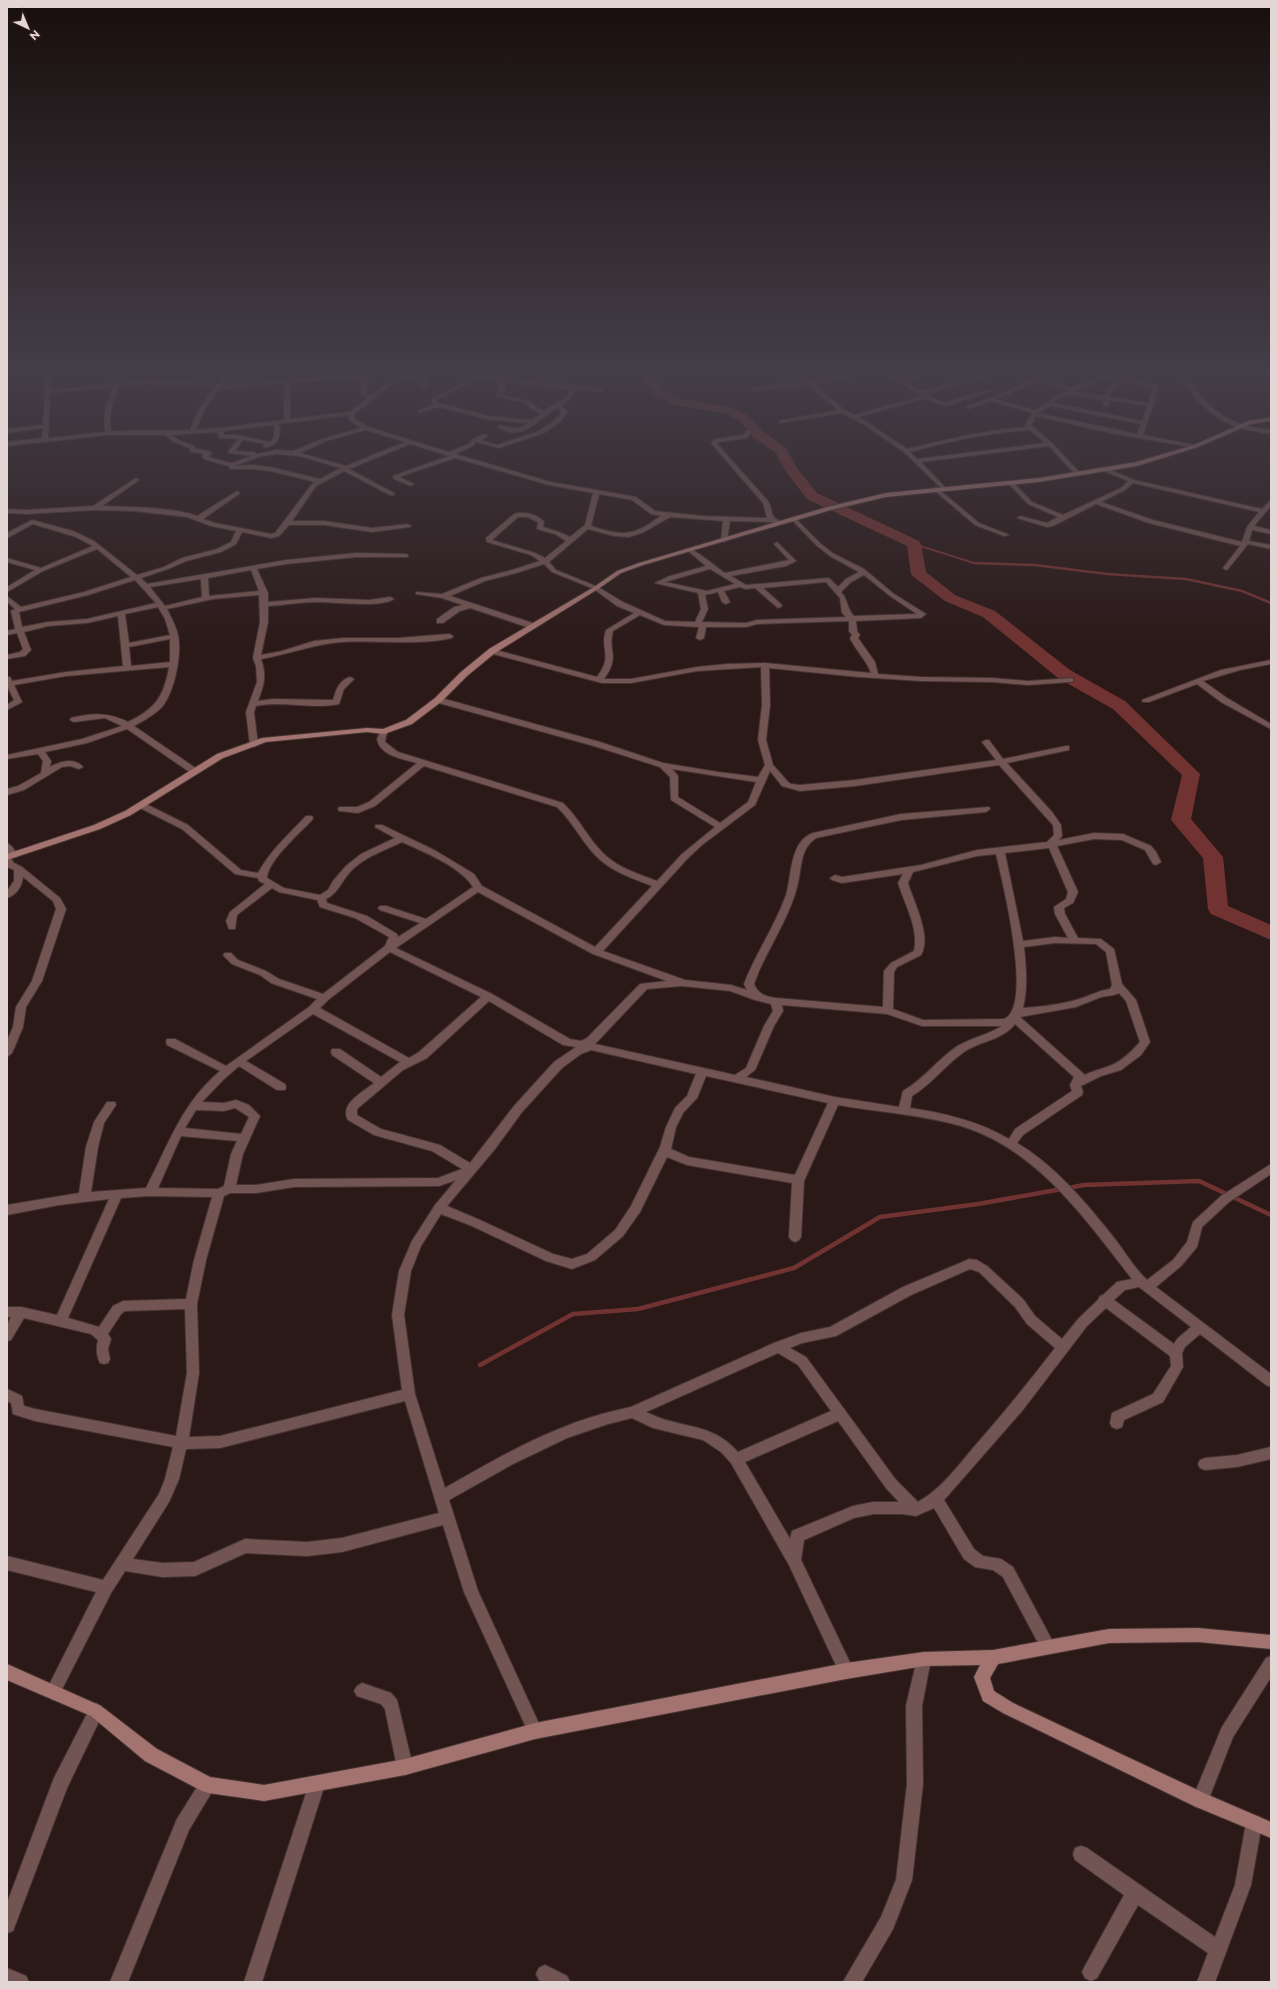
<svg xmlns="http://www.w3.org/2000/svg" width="1278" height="1989" font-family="Montserrat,sans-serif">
<rect width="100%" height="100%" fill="#2b1918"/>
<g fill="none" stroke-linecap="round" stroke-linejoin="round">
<polyline stroke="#713331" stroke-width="2" points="914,544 974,563 1004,564"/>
<polyline stroke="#713331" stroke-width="2.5" points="974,563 1035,565 1107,574 1186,579 1242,591 1271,603"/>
<g stroke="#713331" stroke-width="4.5">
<polyline points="1068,1188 1084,1185 1199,1181 1271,1215"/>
<polyline points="480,1365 573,1314 638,1309 794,1268 880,1217 978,1204 1062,1189"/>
</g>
<polygon fill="#713331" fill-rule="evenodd" points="638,372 650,372 663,390 682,399 729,407 747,414 763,431 786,448 797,468 817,493 919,541 921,544 926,572 955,595 995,611 1070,670 1125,701 1200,774 1191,819 1223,857 1228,906 1271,925 1271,940 1211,914 1208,909 1203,858 1171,820 1182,775 1113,709 1058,678 983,617 945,601 914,577 911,574 907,546 807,499 784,469 776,453 753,437 739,420 726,414 675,405 655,396"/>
<defs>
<g id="street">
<path d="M46,372H52L51,390L145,380L217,383L225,372H231L223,385L381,372L399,375L403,372H409L405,375L430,379L426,388L421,387L425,381L401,378L354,414L355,419L368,427L449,452L469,444L473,439L485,434L488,436L481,440L497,445L537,432L551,423L562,412L557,408L553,410C536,423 519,442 497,427L500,425C511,428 519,431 528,423L490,420L439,407L418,413V411L433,405L431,399L474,377L449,372H462L533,382L540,372H544L538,382L601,388L604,390L601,392L576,389L571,398L561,406L568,412L560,422L544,433L499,448L476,442L473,446L455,454L551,482L636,497L655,511L702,516L767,518L763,503L711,443L715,439L743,435L746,431H750L751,432L747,438L719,442L717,443C733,463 751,481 767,500C775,510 767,516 782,522V524L771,522L730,521L727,540L724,542L721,540L723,521L670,517L644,532L629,537L614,536L588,529L549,562L556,570L598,587L623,602L665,621L695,622L701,609L698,593L655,583L670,576L706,566L688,551V549C695,548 717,568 725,573L789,560L774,544L777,542L796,561L786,566L731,576L746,585L828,578L830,579L838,587L846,579L859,572L830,556L817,546L792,520V518L794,517L821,544L834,554L864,569L894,594L926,614L921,618L856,621L857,631L860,635L858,638L875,662L878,674L921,677L992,678L1028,681L1073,678V682H1070L1028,685L992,682L921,681L859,677L769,668L770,705L766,740L773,765L788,782L791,784L800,785L855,780L996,760L982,742L986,740H989L1003,759L1066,746H1069V750L1007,763L1052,812L1061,825L1062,836L1059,840L1094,833L1123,834L1151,846L1156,852L1161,862L1156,865L1153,864L1145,850L1122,840L1094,839L1057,846L1078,892L1073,903L1064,908L1065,914L1078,938L1101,939L1114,949L1122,984L1136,1000L1150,1042L1141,1055L1121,1070L1101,1076L1081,1086L1083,1092L1082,1095L1023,1135L1017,1143C1055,1165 1088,1205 1115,1239C1125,1252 1135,1269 1147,1280L1173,1260L1187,1242L1193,1222L1221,1196L1271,1164V1174L1229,1202L1202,1227L1197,1247L1181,1266L1156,1287L1271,1374V1387L1266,1385L1200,1334L1185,1347L1182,1353L1183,1367L1163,1402L1124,1420L1122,1427L1117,1429L1112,1427L1110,1423L1112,1413L1153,1394L1171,1366L1170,1356L1106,1308L1087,1326L1022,1411L944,1500L974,1549L983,1556L1001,1559L1013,1567L1053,1642L1055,1647L1053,1652L1048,1654L1043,1652L1003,1577L993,1570L975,1567L964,1559L934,1508L916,1516L902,1514H873L854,1518L804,1540L801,1560L854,1671L851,1676L846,1679L841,1676L789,1565L731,1463L721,1452L703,1440L653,1428L632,1418L608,1424L567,1438L513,1464L449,1500L478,1591L540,1726L543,1731L540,1736L535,1739L530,1736L464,1592L443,1525L342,1552L307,1556L246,1553L195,1576L163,1577L125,1571L111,1593L58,1697L53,1700L48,1697L45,1692L48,1687L96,1592L7,1570V1556L103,1580L159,1494L165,1479L173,1447L35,1421L13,1414L11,1403L7,1401V1389L22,1396L24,1406L35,1409L176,1436L187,1373L185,1309L125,1311L121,1314L108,1334L111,1339L108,1349L110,1359L108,1363L104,1364L100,1363C96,1355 96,1348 98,1340L91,1334L24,1318L11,1340L7,1341V1325L11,1317H7V1307H21L57,1315L109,1199L59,1205L7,1215V1205L79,1193L86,1147L94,1122L107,1102H115L116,1105L104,1123L98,1147L91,1192L146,1188C169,1144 181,1104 220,1071L167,1045L166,1042L167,1039H175L226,1066L309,1007L317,999L271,983L260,975L232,964L223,955L225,953H231L238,960L266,971L279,979L323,994L385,946L389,937L355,918L320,907L317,900L279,892L272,888L237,915L235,929H229L226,921L230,912L265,884L259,881L258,878L235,874L182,829L138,807L137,805L138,803H144L188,825L241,870L258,873C270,851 289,834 306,816H312L313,818L312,820C300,833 268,860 267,878L284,888L320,895L328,890L333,881L346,866L361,854L395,838L375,827L376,825H382L436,851L474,874L482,886L595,947L652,886C632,878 610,871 595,855C581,840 572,821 557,807L424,766L375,806L358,813L339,811L338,809L339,807H357L369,802L417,763C403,759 380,756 377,739L381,730H387L388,732L386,736L385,742L398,752L563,803C580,819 589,841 606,856C621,869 639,874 657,881L682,854L715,827L671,800L670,777L660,767L594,746L435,702V698H441L600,742L663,763L718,772L758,777L765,765L758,740L762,705L761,667L697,671L631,683H602L489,653L488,651L492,649L597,677C614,655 599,649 606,630L634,613L617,606L594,589L552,572L544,564L516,573L485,581L450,596L536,624V628H530L470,608L460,611L443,623H437V619L454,607L463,605L442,598L416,594V592L442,594L481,578L512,570L540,561L531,555L487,542L486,538L514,514C524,511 537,514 544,522L543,527L559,532L570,537L585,525L593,493L549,485L455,458L399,477L414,484L411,486L394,479L393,476L449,456L410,444L349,469L394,493V495H390L344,471L316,486L292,521H324L372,528L408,524L411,526L410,527L372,532L324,525H289L279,536L271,538L242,532L236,544L221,552L186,561L168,569L141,578L147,584L286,560L356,553L406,554L408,555V557H356L286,564L257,569L268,593V602L316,598L369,600L390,597L394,599C382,608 334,602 317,602C301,602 284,605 268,606V622L261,655L282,651L314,641L343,638H398L449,634L453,636L452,638C416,646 378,640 342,642C314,644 289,654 261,659C267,676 264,685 258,701L273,699L333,700C336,690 339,680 350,677L354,679L344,689L339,704C312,710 283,700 256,706L254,712L258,745L254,747L250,745L246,712L257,682L256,666L253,658L260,622L259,595L213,599L167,609C171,617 176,626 178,635C182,653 175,691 162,707C154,715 143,721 134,726L197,769V773H191L127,729L87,743L45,752L51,761L50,767C61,761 74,757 83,767L79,769L70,766L62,767L24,790L7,795V789L18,786L41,773L43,761L38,754L7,759V755L82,739L122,726L105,718L74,722L70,720L71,718C92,713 108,712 128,722C155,709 164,697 169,667L66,676L14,685L22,702L7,710V705L14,700L7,686V677H10L12,681L66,672L123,666L118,616L87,623L48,626L24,632L31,650L25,656L7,659V655L20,652L23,649L17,633L7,635V631L15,629L11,611L15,609L7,602V596L21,607L84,592L131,577L97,549L43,571L7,592V587L35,570L7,562V558L41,568L93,546L76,537L33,524L7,538V533L32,520L73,531L94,541L137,575L164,567L182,558L217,549L231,542L236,531L211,526L187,517L134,511L95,510L27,514L7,513V509L27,510L93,506L136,478L139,480L138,481L102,506C128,507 174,507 197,516L237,491L239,492V494L203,519L215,523L271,534L275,533L312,484L315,482L270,471L253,469H230L228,466L204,459L202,456L205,454L191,452L189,448L172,441L166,435H108L7,446V442L42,438L43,428L7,433V429L43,425ZM381,376L395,377L370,396L367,393V377ZM361,377V394L367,399L349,412L290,419V383ZM480,378L498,381L496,383L500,390L495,395L497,397L526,403L531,409L541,414L532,420L490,416L438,403L436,400ZM503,382L571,389L567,396L544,411L535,406L530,401L501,395L506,390ZM284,383V420L220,428L196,430L205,409L219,389ZM145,384L215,386L199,409L190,430L111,431C108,413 112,403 119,386ZM113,387C106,404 103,413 105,432L48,438L50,393ZM348,415L350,421L361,428L322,439L293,451L276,450L257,454L254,452L235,451L243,440L265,444L263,446L266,448C278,444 282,437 279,424ZM274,425V437L270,442L236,435H224L223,431ZM366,430L405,442L346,466L300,453L326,441ZM217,432L219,438L238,439L228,452L229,453L252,456L231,463L208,457L212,454L209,451L196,449L194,446L180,441L171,435ZM276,454L299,456L341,468L320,479L270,467L253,465L234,466L259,457ZM599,494L632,500L651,514L661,516C654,520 648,526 640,529C624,537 607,531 591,526ZM518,517H527L538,522L537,529L555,534L566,541L545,558L535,553L492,540ZM710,569L735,584L707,591L665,582ZM251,570L259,591L209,596L208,578ZM864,575L890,596L917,614L854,616C847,610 848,599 841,592L851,582ZM201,579L202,597L165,606L150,587ZM135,580L156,603L87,619L48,622L22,627L19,612L88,595ZM826,582L840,598L842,613L846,617L757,620L746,623L702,622L708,609L705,595L718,592L722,602L726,604L730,602L724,591L740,587L745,589L755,588L778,608L782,606L781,604L763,588ZM158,607L165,619L170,635L129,643L125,614ZM640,615L664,625L699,627L696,638L700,640L704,638L706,627H746L757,624L849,621V631L852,635L850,638C856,651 866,659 871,673L765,663L727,664L697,667L631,679H604C621,655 607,652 613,631ZM170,639V662L131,666L129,647ZM999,765L1053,825L1054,835L1047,842L977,850L921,865L842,877L835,875L830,878L832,880L842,883L903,874L898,883C905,905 919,928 914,951L891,963L884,971L883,1007L776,998C765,996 759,995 754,984L759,971C772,942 791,914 798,883C802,866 800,849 816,838L901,820L986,812L990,809L989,807L901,814L813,833C804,836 798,844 795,853C790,866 790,881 786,895C775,926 756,953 744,984L747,990L731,985L685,980L603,951L688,858L702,845L755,805L770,771L782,786L800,791L855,786ZM672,769L756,782L748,802L720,823L678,797V776ZM402,842C424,852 461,867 473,887L426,919L386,906H380L378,908L380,910L420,923L398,937L397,934L367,916L327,903L326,899C340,892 341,880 353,869C367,856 385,850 402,842ZM1049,848L1068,892L1066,899L1054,907L1055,914L1068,938L1055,937L1023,941L1005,853ZM996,854C1002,880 1034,1006 1004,1019L923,1020L893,1009L894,972L897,967L921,955C932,936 914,903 908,883L913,872L977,856ZM478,892L593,954L667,981L640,984L587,1038L581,1041L570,1039L492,994L396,948ZM1055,943L1096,944L1106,952L1112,985L1110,989C1096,991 1086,998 1072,1001C1056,1005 1039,1007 1023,1008C1028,987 1026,968 1024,947ZM390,952L481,997L419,1052L409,1058L320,1008L328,1000ZM682,986L730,991L755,1000L771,1004L773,1011L764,1026L746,1068L735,1075L595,1044L647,989ZM1119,993L1126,1001L1140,1042C1133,1050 1123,1060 1112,1065C1103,1069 1094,1070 1085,1075L1020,1017L1076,1007L1101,997L1114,995ZM489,1001L563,1045L576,1047L554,1062L514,1106L470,1163L440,1145L381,1129L357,1115V1109L403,1070L427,1058ZM782,1005L887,1014L922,1026H1002C988,1035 970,1038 956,1047C937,1060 924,1079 903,1091L899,1107L835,1097L746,1077L755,1070L774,1026L783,1011ZM313,1014L400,1062L381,1077L340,1049H332L331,1052L332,1055L374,1083C363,1092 339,1104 348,1120L374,1135L432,1151L462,1169L438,1178L294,1179L256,1185H236L243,1154L260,1116L249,1105L236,1100L224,1103L202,1102L223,1080L239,1066L277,1090H285L286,1087L285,1084L246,1061ZM1015,1024L1074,1077L1070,1085L1072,1091L1015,1129L1009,1139C978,1121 945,1113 910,1108L912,1096C932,1084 945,1065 964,1052C980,1041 1003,1040 1015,1024ZM591,1050L696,1074L687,1096L675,1108L666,1127L660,1147L631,1206L615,1230L587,1254L572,1259L553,1254L480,1220L447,1206L495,1149L522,1112L562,1068L581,1054ZM706,1076L828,1103L795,1175L689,1157L671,1149L676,1127L683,1113L697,1098ZM838,1105C878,1112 923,1115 961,1126C1037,1149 1085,1219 1132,1279L1117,1282L1103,1295L1100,1296L1098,1300L1079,1318L1062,1339L1035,1316L1023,1299L987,1266L977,1260L969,1259L965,1261L903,1287L830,1327L801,1333L774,1343L631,1407C607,1412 582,1419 559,1429C519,1445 482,1467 445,1488L415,1394L404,1315L411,1271L421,1246L441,1214L472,1226L546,1261L572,1269L595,1260L623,1236L640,1212L667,1157L687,1165L792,1183L789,1237L791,1240L795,1242L799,1240L801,1237L804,1181ZM235,1108L249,1117L241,1134L185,1128L196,1110L224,1111ZM181,1136L237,1141L231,1154L224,1186L218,1189L158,1188ZM456,1180L435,1205L412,1241L399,1271L392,1315L402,1390L220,1436L189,1437L199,1373L197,1304L206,1260L224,1196L230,1193H256L294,1187L439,1186ZM149,1196L212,1197L194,1260L186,1299L123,1301L113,1306L99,1327L68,1318L121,1198ZM970,1269L979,1272L1015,1307L1027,1324L1055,1348C1029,1382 1002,1415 974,1447C957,1467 941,1489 918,1502L896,1480L806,1357L790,1348L802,1343L836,1336L911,1295ZM1139,1287L1191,1327L1177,1339L1174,1344L1114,1300L1125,1290ZM778,1353L798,1365L831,1411L738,1452C709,1420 680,1430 646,1412ZM405,1401L439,1513L342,1538L307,1542L245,1539L194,1562L163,1563L133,1559L169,1502L179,1479L186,1449L220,1448ZM838,1421L886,1488L899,1502H873L853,1506L792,1531L790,1539L745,1462Z"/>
<path d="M793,372H799L810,381L859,372H869L826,383L814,384L845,410L854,415L922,396L881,372H888L901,379L929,372H938L905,381L922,391L993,372H1002L927,394L940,401L947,402L986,390L991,391L947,406L937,404L926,398L859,417L907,449C947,439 985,430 1026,427L1025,425L1032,413L990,401L969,409L966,407L1008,391L1045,372H1052L1040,379L1073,388C1081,381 1093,381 1102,376L1091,372H1109L1111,374L1156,385L1159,388L1143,435L1199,446L1196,448L1110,433L1036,416L1031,425L1052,443L1080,473V475H1076L1049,446L921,462L945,487V489L943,490L904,452L863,424L842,413L780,423L779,422L782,420L838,410L808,385L754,391L751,389L754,387L804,382ZM1108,377L1118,379L1108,388L1104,396L1075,392C1085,384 1096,384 1108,377ZM1123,380L1152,387L1153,388L1148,403L1109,397L1112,391ZM1035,381L1070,391L1056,395L1047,403L1035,410L996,399L1012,393ZM1065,396H1078L1103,400V405L1106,407L1109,405V400L1147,406L1142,421L1053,403L1060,397ZM1050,406L1141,424L1137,434L1038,413ZM1030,430L1045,443L917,459L910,452C951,441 987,433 1030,430Z"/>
<path d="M1180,372H1186C1196,395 1217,416 1241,424C1250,428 1261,428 1271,430V434C1260,432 1248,431 1237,427C1212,419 1190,396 1180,372Z"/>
<path d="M1104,469H1108L1134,480L1262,509L1271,500V506L1254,526L1271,530V534L1252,530L1249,541L1271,545V549L1248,544L1228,569L1226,570L1223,568L1240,546L1149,523L1096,504L1053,526L1047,527L1017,518L1020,516L1047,523L1058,517L1028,504L1009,484V482H1013L1032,502L1063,515L1121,488L1128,481L1104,471ZM1133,483L1259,512L1247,527L1242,542L1153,520L1101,502L1125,490Z"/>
<polygon points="936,487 979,523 1009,535 1004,536 975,525 934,490 934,488"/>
<polygon points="1271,660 1271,664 1240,670 1203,681 1227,698 1271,724 1271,729 1221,702 1197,684 1149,702 1143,702 1142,700 1221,670"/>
<path d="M7,843C12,845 15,851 18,855L17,857H11L7,852Z"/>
<path d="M7,856L10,857L14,863L22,867L60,898L66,909L42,981L26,1007L23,1027L12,1053L7,1057V1041L13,1027L16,1007L32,981L56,909L53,901L23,877C22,886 17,895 7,898V891L14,881V870L7,867Z"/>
<polygon points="1271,1447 1271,1459 1237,1467 1205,1470 1200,1468 1198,1464 1200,1460 1205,1458 1237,1455"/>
<polygon points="924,1652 929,1654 931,1659 922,1706 923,1784 912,1880 893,1929 862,1982 843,1982 881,1917 896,1880 907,1784 906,1706 917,1659 919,1654"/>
<polygon points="1271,1656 1271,1677 1233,1737 1206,1806 1200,1808 1194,1806 1192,1800 1222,1727 1266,1658"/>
<polygon points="362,1683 391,1693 397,1700 413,1767 411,1773 405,1775 399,1773 397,1767 385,1709 381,1704 357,1696 354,1691 357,1686"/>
<polygon points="96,1703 101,1706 104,1711 67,1788 13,1931 7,1933 7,1903 54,1778 91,1706"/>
<polygon points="317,1776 323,1778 325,1784 262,1982 244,1982 309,1784 311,1778"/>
<polygon points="208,1777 214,1779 216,1785 189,1830 128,1982 110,1982 177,1819 202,1779"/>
<polygon points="1254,1815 1260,1817 1262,1823 1251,1885 1215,1982 1197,1982 1208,1953 1138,1905 1097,1978 1091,1981 1085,1978 1082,1972 1085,1966 1124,1895 1075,1860 1073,1854 1075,1848 1081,1846 1087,1848 1215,1937 1235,1885 1246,1823 1248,1817"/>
<polygon points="545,1965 567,1976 570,1982 543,1982 539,1980 536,1974 539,1968"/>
<polygon points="7,1968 26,1976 29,1982 7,1982"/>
</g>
<g id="secondary">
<polygon points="1271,417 1271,421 1251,424 1198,447 1137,466 1039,482 886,497 831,510 643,565 621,573 598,589 495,653 467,676 441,702 412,724 384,734 367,732 266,742 223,758 131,815 100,829 7,860 7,854 94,825 125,811 217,754 262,738 367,728 383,729 406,720 435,698 461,672 489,649 594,587 617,571 639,563 827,507 886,493 1039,478 1136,462 1194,445 1248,421"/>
<polygon points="1198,1628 1271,1635 1271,1649 1198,1642 1109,1643 998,1664 990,1678 994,1691 1013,1703 1206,1794 1271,1822 1271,1838 1194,1806 1003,1713 983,1701 974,1677 980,1665 924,1666 846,1679 535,1739 405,1775 264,1801 208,1793 202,1791 145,1761 91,1716 7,1680 7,1664 101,1706 157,1749 210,1777 264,1785 405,1759 535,1723 846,1663 924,1652 993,1650 1109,1629"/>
</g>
</defs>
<use href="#street" stroke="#453332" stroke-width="2"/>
<use href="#secondary" stroke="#453332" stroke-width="2"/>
<use href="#street" fill="#725552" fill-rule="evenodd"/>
<use href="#secondary" fill="#a2736f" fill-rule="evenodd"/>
</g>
<linearGradient id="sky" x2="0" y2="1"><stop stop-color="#180e0d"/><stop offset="0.57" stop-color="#443e48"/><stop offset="1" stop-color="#443e48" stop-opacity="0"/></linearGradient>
<rect width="1278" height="650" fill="url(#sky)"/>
<rect width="1278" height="1989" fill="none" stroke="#e4d6d5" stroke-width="16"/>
<g transform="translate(28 28) rotate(136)" stroke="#2b1918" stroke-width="3" paint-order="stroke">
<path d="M0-3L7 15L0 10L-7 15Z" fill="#e4d6d5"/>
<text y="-6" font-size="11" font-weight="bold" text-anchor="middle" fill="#e4d6d5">N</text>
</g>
</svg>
